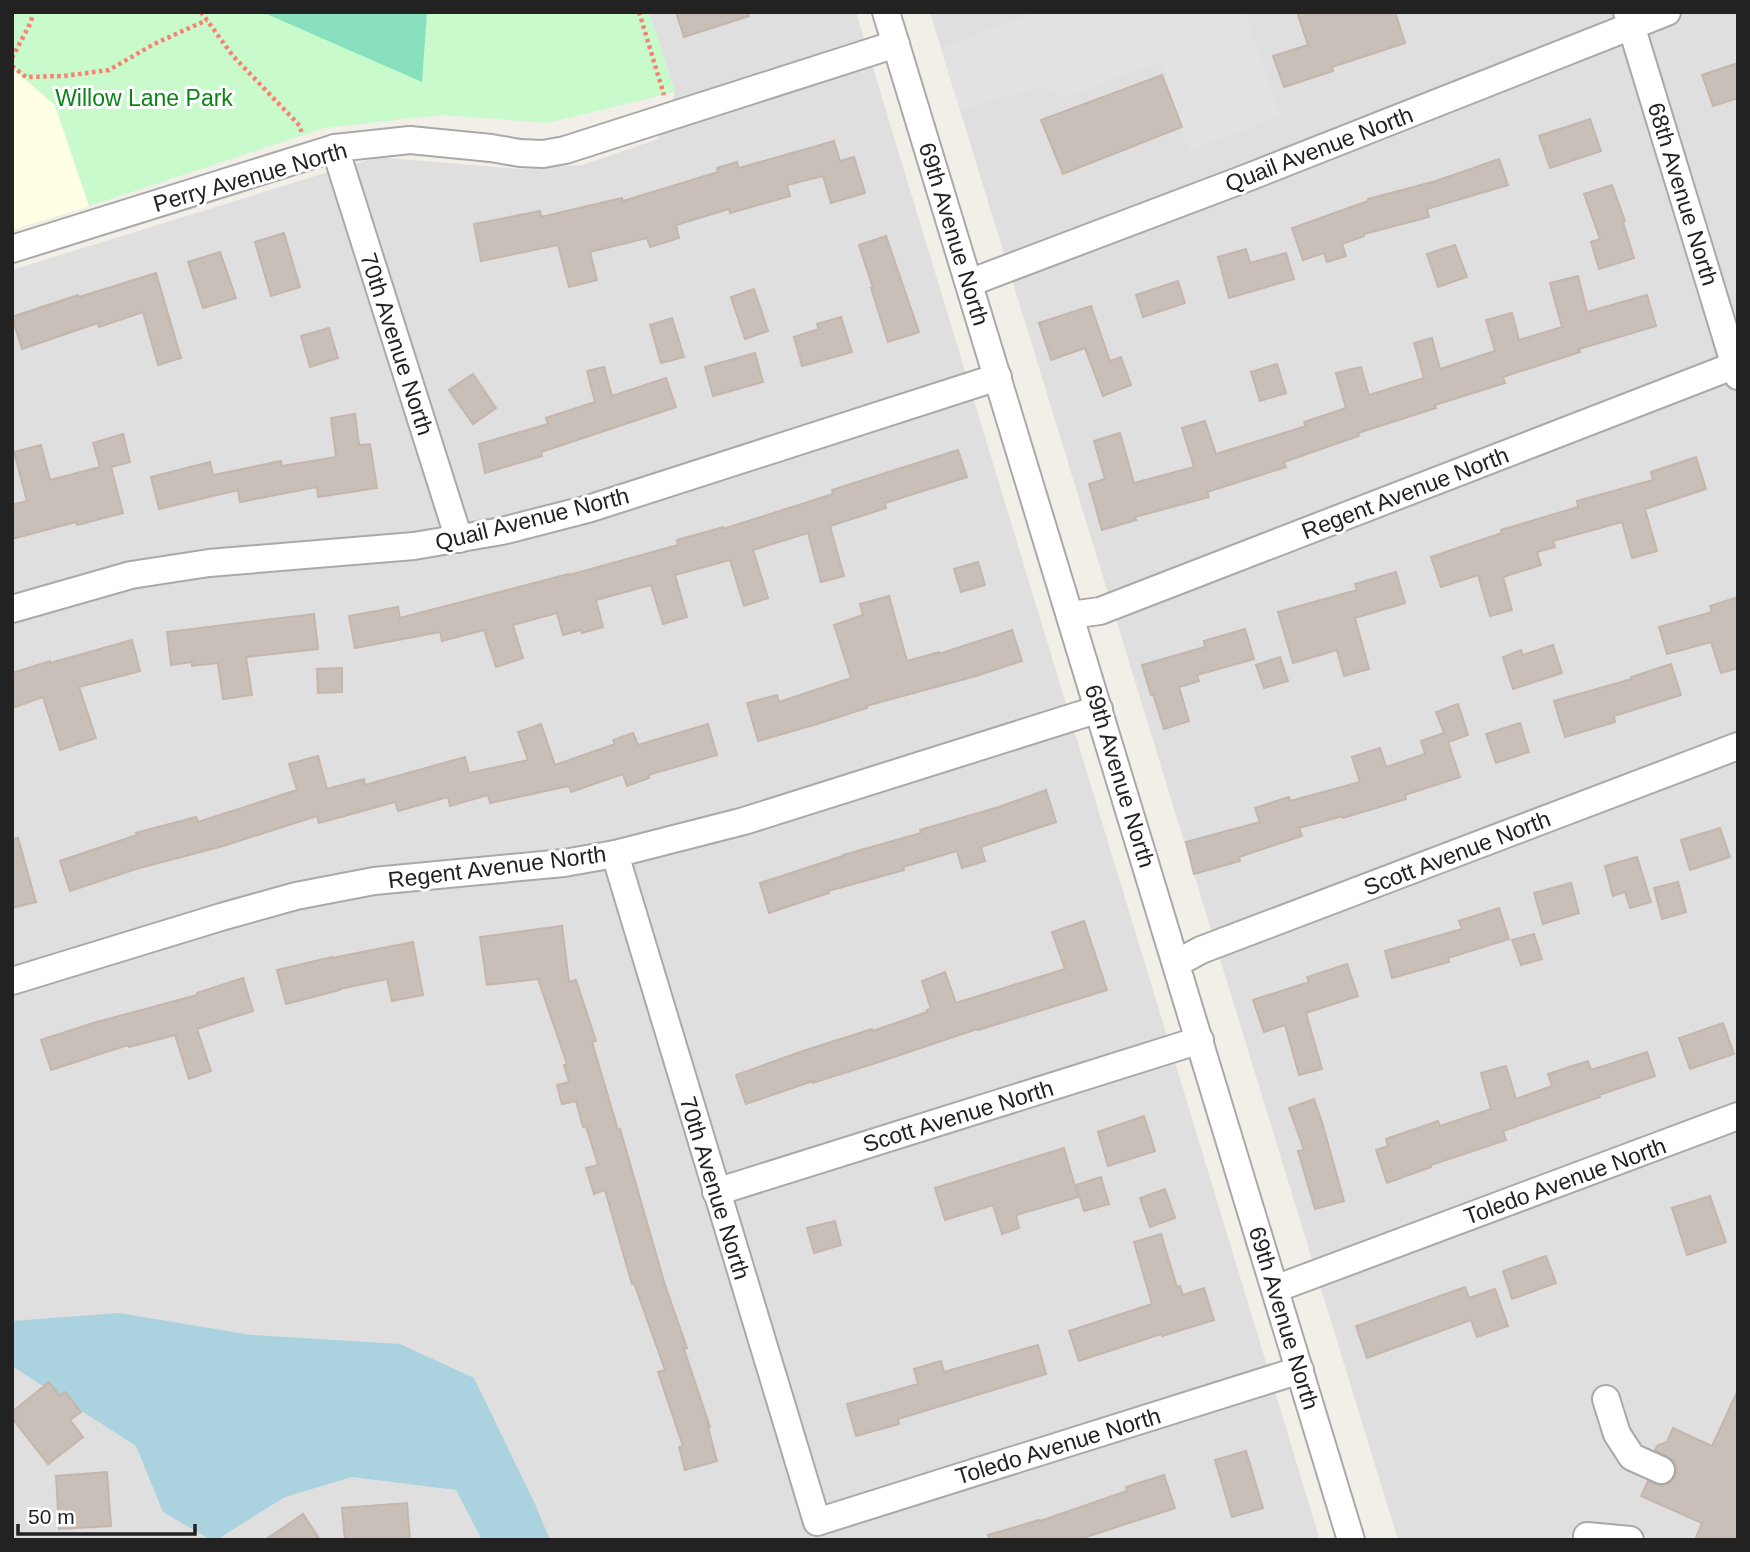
<svg xmlns="http://www.w3.org/2000/svg" width="1750" height="1552" font-family="Arial,sans-serif">
<rect width="100%" height="100%" fill="#f2efe9"/>
<g fill="#e0dfdf">
<polygon points="649,12 856,12 1320,1540 12,1540 12,270 377,157 520,169 582,165 658,139 675,92"/>
<polygon points="930,12 1738,12 1738,1540 1398,1540"/>
</g>
<polygon fill="#ffffe5" points="12,68 55,105 89,206 12,230"/>
<polygon fill="#c8facc" points="12,12 649,12 675,92 548,123 443,115 324,128 89,206 55,105 12,68"/>
<polygon fill="#88e0be" points="262,12 427,12 422,82"/>
<polygon fill="#e2e2e2" points="1034,12 1244,12 1280,116 1189,151 1161,61 1064,98 1042,86 960,110 941,49"/>
<polygon fill="#aad3df" points="119,1313 252,1335 400,1344 474,1378 535,1504 550,1540 482,1540 456,1490 352,1477 285,1497 216,1540 211,1540 163,1512 136,1446 12,1366 12,1321"/>
<g fill="#c7bfb8" stroke="#c4b6ab" stroke-width="2">
<polygon points="676,12 748,12 749,16 684,37"/>
<polygon points="1297,12 1395,12 1405,43 1332,67 1333,71 1284,87 1273,56 1308,45"/>
<polygon points="1738,63 1738,98 1713,106 1702,75"/>
<polygon points="1162,75 1182,127 1063,174 1041,120"/>
<polygon points="1590,119 1601,151 1550,168 1539,136"/>
<polygon points="834,141 840,161 854,157 865,193 831,203 823,176 787,185 790,196 730,213 729,209 676,225 679,238 650,247 647,238 590,252 597,280 569,287 558,245 481,261 474,224 540,211 541,217 622,198 623,201 718,172 717,168 737,162 739,168"/>
<polygon points="1499,159 1508,185 1427,209 1429,217 1364,234 1364,236 1342,244 1346,256 1327,262 1324,253 1303,260 1292,228 1368,201 1368,199 1436,181"/>
<polygon points="1612,185 1625,221 1623,222 1634,258 1599,269 1591,242 1600,239 1584,194"/>
<polygon points="284,233 300,287 271,296 255,242"/>
<polygon points="886,236 919,332 888,342 871,288 873,288 859,245"/>
<polygon points="1455,245 1467,277 1438,287 1427,254"/>
<polygon points="1246,249 1250,263 1286,253 1294,279 1229,298 1218,257"/>
<polygon points="220,252 236,298 203,308 188,262"/>
<polygon points="156,273 181,358 158,365 143,312 99,327 98,323 22,349 12,317 78,295 79,297"/>
<polygon points="1578,276 1587,312 1647,295 1656,326 1579,349 1580,352 1503,377 1505,383 1435,405 1436,408 1358,433 1359,436 1284,462 1286,467 1207,492 1209,497 1135,517 1136,520 1102,530 1089,484 1105,479 1094,441 1120,433 1134,483 1194,467 1182,428 1205,421 1216,454 1306,426 1304,422 1346,408 1336,373 1361,367 1369,395 1424,378 1414,343 1432,338 1440,369 1495,351 1486,320 1512,313 1519,340 1562,327 1550,283"/>
<polygon points="1178,281 1185,303 1143,317 1136,295"/>
<polygon points="754,289 768,331 745,339 731,297"/>
<polygon points="1091,306 1110,361 1121,357 1131,385 1103,396 1085,348 1051,360 1039,323"/>
<polygon points="841,317 852,352 802,366 794,337 819,329 817,324"/>
<polygon points="672,318 684,357 661,363 650,325"/>
<polygon points="329,328 338,358 310,367 301,336"/>
<polygon points="755,353 763,382 713,396 705,367"/>
<polygon points="1277,364 1286,393 1260,401 1251,372"/>
<polygon points="604,367 612,396 666,378 676,407 541,452 542,456 485,473 479,444 548,424 546,418 595,402 587,371"/>
<polygon points="473,374 496,408 473,424 449,390"/>
<polygon points="355,414 359,445 370,444 377,488 318,497 317,487 240,502 238,490 159,509 151,477 210,462 213,475 281,461 282,466 336,457 331,418"/>
<polygon points="123,434 130,462 111,467 123,513 77,525 76,522 12,539 12,505 27,501 14,452 41,445 50,480 100,467 93,443"/>
<polygon points="958,450 967,477 885,503 886,508 830,526 844,576 821,582 808,533 753,550 768,598 744,606 730,560 675,575 687,617 663,624 651,585 596,600 603,627 582,633 581,630 563,635 557,613 513,625 523,658 496,667 484,630 442,641 440,632 355,648 349,616 398,607 400,618 568,574 569,575 678,545 677,540 723,527 723,529 833,494 832,490"/>
<polygon points="1696,457 1706,489 1645,509 1657,551 1632,558 1622,522 1553,541 1555,547 1537,552 1541,565 1503,577 1512,610 1490,616 1478,575 1441,587 1431,557 1502,533 1501,530 1578,507 1577,501 1653,480 1651,472"/>
<polygon points="978,562 985,585 961,592 954,569"/>
<polygon points="1396,572 1405,603 1355,618 1369,669 1344,676 1337,650 1293,663 1278,612 1357,590 1355,584"/>
<polygon points="889,596 907,661 939,652 939,654 1012,630 1022,661 976,676 866,706 867,708 817,724 758,741 747,703 777,695 779,702 851,678 834,625 863,615 860,604"/>
<polygon points="1738,597 1738,668 1721,673 1711,642 1667,654 1659,627 1712,612 1710,606"/>
<polygon points="314,614 318,649 246,657 252,695 223,699 218,663 192,666 192,662 171,665 167,632"/>
<polygon points="1245,629 1254,659 1197,675 1199,681 1179,687 1189,721 1164,729 1153,694 1151,695 1142,665 1205,647 1204,641"/>
<polygon points="132,640 140,671 79,687 96,738 60,750 43,697 12,708 12,673 50,661 50,663"/>
<polygon points="1553,645 1562,673 1513,689 1503,657 1521,650 1523,655"/>
<polygon points="1280,657 1288,681 1264,688 1256,665"/>
<polygon points="1671,664 1681,695 1614,716 1615,722 1565,737 1554,701 1632,679 1631,677"/>
<polygon points="342,668 342,692 318,693 317,669"/>
<polygon points="1458,704 1468,735 1448,742 1460,777 1405,795 1406,799 1343,818 1343,816 1299,828 1302,836 1239,857 1240,861 1194,874 1186,842 1260,822 1255,808 1289,797 1290,801 1360,782 1352,757 1380,748 1386,767 1425,754 1421,741 1444,733 1436,712"/>
<polygon points="1520,723 1529,752 1496,763 1486,734"/>
<polygon points="541,724 555,765 615,744 613,740 633,733 638,745 708,724 717,755 648,775 649,778 627,786 623,774 571,792 569,786 490,803 488,795 450,806 448,797 398,811 395,802 319,823 317,816 223,846 136,869 70,891 60,861 137,835 136,833 196,817 198,822 297,790 289,764 318,756 327,789 364,779 365,785 465,757 469,773 528,760 518,732"/>
<polygon points="1046,790 1056,822 981,847 985,861 962,868 957,851 903,867 904,870 828,891 829,893 769,913 760,883 843,856 843,855 921,833 920,830 999,807"/>
<polygon points="1720,828 1730,857 1690,870 1681,840"/>
<polygon points="18,838 36,902 12,908 12,839"/>
<polygon points="1637,857 1651,902 1630,908 1625,892 1613,896 1605,866"/>
<polygon points="1678,882 1686,912 1662,919 1654,888"/>
<polygon points="1571,883 1579,913 1543,924 1534,893"/>
<polygon points="1499,908 1509,939 1448,958 1449,962 1392,978 1385,951 1462,929 1459,921"/>
<polygon points="1084,921 1107,990 978,1030 977,1029 885,1060 813,1083 813,1081 746,1104 736,1075 803,1051 872,1029 873,1031 927,1012 927,1010 931,1009 922,981 945,972 956,1003 1065,969 1052,932"/>
<polygon points="562,926 569,982 576,980 596,1041 592,1042 618,1130 620,1129 665,1285 687,1348 684,1349 710,1427 708,1427 717,1461 685,1470 679,1447 683,1446 658,1372 665,1370 634,1283 632,1284 605,1190 594,1194 586,1168 598,1165 586,1126 583,1127 576,1101 562,1104 557,1085 569,1082 564,1065 567,1064 538,979 487,985 480,937"/>
<polygon points="1534,934 1542,959 1521,965 1512,940"/>
<polygon points="413,942 423,995 392,1001 387,979 340,989 340,990 286,1004 277,970 332,957 332,958"/>
<polygon points="1347,964 1358,996 1306,1013 1322,1069 1299,1075 1285,1025 1264,1032 1253,1000 1309,982 1307,977"/>
<polygon points="243,978 253,1011 197,1029 211,1071 189,1079 175,1035 129,1047 128,1045 51,1070 41,1040 93,1023 197,995 197,993"/>
<polygon points="1723,1023 1734,1054 1690,1069 1679,1038"/>
<polygon points="1647,1052 1655,1076 1599,1095 1600,1097 1503,1131 1506,1140 1431,1165 1431,1167 1387,1183 1376,1150 1388,1146 1386,1139 1438,1121 1440,1126 1491,1109 1481,1073 1506,1066 1516,1099 1552,1086 1548,1074 1588,1061 1591,1070"/>
<polygon points="1314,1099 1322,1122 1344,1201 1315,1209 1298,1151 1304,1150 1289,1108"/>
<polygon points="1144,1116 1155,1151 1108,1166 1098,1132"/>
<polygon points="1064,1148 1078,1197 1016,1215 1019,1228 1002,1234 993,1205 945,1220 935,1188"/>
<polygon points="1101,1177 1109,1204 1084,1211 1076,1185"/>
<polygon points="1165,1189 1175,1218 1150,1227 1140,1198"/>
<polygon points="1710,1196 1726,1242 1687,1255 1672,1208"/>
<polygon points="835,1221 841,1245 814,1253 807,1228"/>
<polygon points="1161,1234 1177,1287 1180,1286 1183,1295 1204,1288 1214,1320 1162,1336 1161,1334 1079,1361 1069,1331 1152,1304 1134,1242"/>
<polygon points="1546,1256 1556,1283 1512,1299 1503,1271"/>
<polygon points="1465,1287 1469,1298 1495,1289 1508,1326 1477,1337 1471,1320 1367,1358 1356,1326"/>
<polygon points="1038,1345 1046,1374 898,1419 899,1424 856,1436 847,1404 918,1384 914,1369 941,1361 944,1372"/>
<polygon points="49,1382 60,1396 65,1392 81,1412 70,1420 83,1437 48,1464 12,1418 12,1412"/>
<polygon points="1738,1390 1738,1540 1695,1540 1702,1523 1641,1496 1648,1481 1663,1486 1671,1482 1675,1477 1677,1468 1673,1460 1655,1450 1658,1445 1667,1442 1673,1428 1712,1446"/>
<polygon points="1246,1451 1263,1508 1232,1517 1215,1460"/>
<polygon points="107,1472 111,1526 59,1529 56,1476"/>
<polygon points="1164,1475 1175,1508 1077,1540 989,1540 988,1535 1039,1520 1040,1521 1127,1491 1126,1487"/>
<polygon points="407,1503 410,1540 345,1540 342,1508"/>
<polygon points="303,1514 320,1540 265,1540"/>
</g>
<g fill="none" stroke-linecap="round" stroke-linejoin="round">
<defs>
<g id="minor">
<polyline points="886,12 1351,1540"/>
<polyline points="1627,12 1738,376"/>
<polyline points="335,148 459,539"/>
<polyline points="12,249 335,148 410,140 491,148 520,153 543,154 565,150 896,44"/>
<polyline points="969,283 1249,177 1667,12"/>
<polyline points="12,609 131,575 209,563 414,546 502,531 588,509 998,377"/>
<polyline points="1070,615 1100,611 1738,364"/>
<polyline points="615,854 817,1522 1300,1370"/>
<polyline points="1177,963 1201,950 1738,746"/>
<polyline points="12,981 221,917 296,896 374,881 564,863 615,854 744,821 1099,709"/>
<polyline points="716,1192 1200,1040"/>
<polyline points="1275,1289 1738,1116"/>
<polyline points="1606,1399 1617,1434 1632,1457 1661,1470"/>
<polyline points="1587,1536 1630,1540"/>
</g>
</defs>
<use href="#minor" stroke="#a9a9a9" stroke-width="30"/>
<g stroke="#fa8072" stroke-width="4.5" stroke-dasharray="3.5 3.5" stroke-linecap="butt">
<polyline points="201,12 233,56 300,126 302,135"/>
<polyline points="639,12 664,95"/>
<polyline points="12,58 31,22 33,12"/>
<polyline points="12,66 26,77 64,76 109,70 154,44 207,20"/>
</g>
<use href="#minor" stroke="#fff" stroke-width="26"/>
</g>
<g text-anchor="middle" stroke-width="6" stroke-linejoin="round" paint-order="stroke">
<g font-size="23" fill="#0c8416" stroke="#fff">
<text x="144" y="106">Willow Lane Park</text>
</g>
<g font-size="23" fill="#222" stroke="#fff">
<text transform="translate(1319 149) rotate(-21)" y="8">Quail Avenue North</text>
<text transform="translate(250 177) rotate(-16)" y="8">Perry Avenue North</text>
<text transform="translate(1683 194) rotate(73)" y="8">68th Avenue North</text>
<text transform="translate(954 234) rotate(73)" y="8">69th Avenue North</text>
<text transform="translate(397 344) rotate(72)" y="8">70th Avenue North</text>
<text transform="translate(1405 493) rotate(-21)" y="8">Regent Avenue North</text>
<text transform="translate(532 519) rotate(-14)" y="8">Quail Avenue North</text>
<text transform="translate(1120 776) rotate(73)" y="8">69th Avenue North</text>
<text transform="translate(1457 853) rotate(-21)" y="8">Scott Avenue North</text>
<text transform="translate(497 867) rotate(-7)" y="8">Regent Avenue North</text>
<text transform="translate(958 1116) rotate(-17)" y="8">Scott Avenue North</text>
<text transform="translate(1565 1181) rotate(-20)" y="8">Toledo Avenue North</text>
<text transform="translate(715 1188) rotate(73)" y="8">70th Avenue North</text>
<text transform="translate(1284 1318) rotate(73)" y="8">69th Avenue North</text>
<text transform="translate(1058 1446) rotate(-17)" y="8">Toledo Avenue North</text>
</g>
</g>
<rect width="1750" height="1552" fill="none" stroke="#222222" stroke-width="28"/>
<path d="M18 1524v10h177v-10" fill="none" stroke="#222222" stroke-width="3.5"/>
<text x="28" y="1524" font-size="21" fill="#222222" stroke="#ffffff" stroke-width="5" paint-order="stroke">50 m</text>
</svg>
